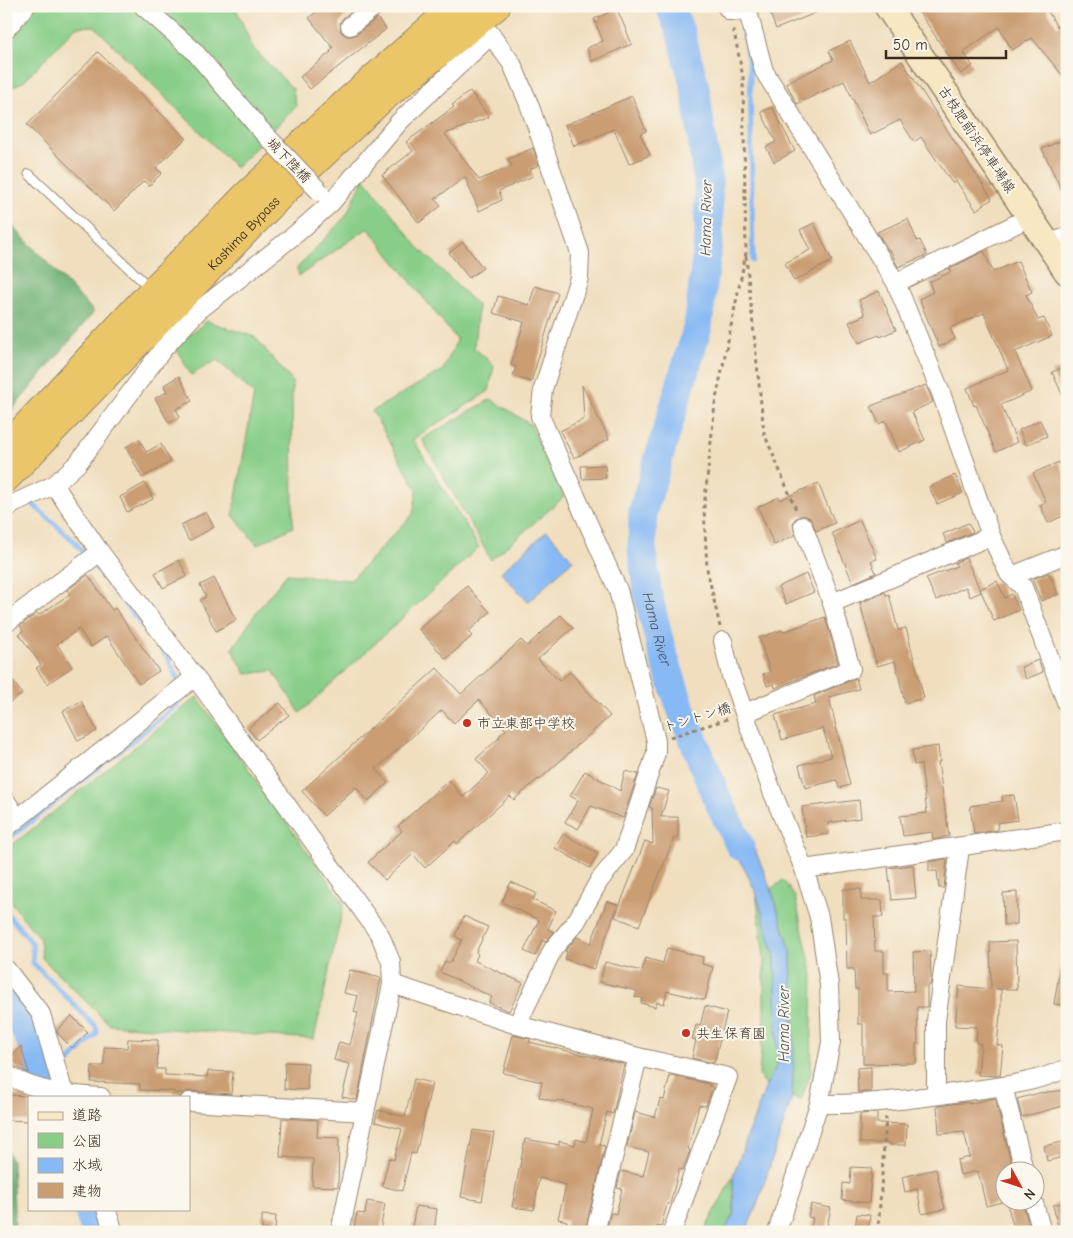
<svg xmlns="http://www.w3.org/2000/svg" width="1073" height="1238" font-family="'Comic Neue','Klee One',sans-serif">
<rect width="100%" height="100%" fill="#fbf7ec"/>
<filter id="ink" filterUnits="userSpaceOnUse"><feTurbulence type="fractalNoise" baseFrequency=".02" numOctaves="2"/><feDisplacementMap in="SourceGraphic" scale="10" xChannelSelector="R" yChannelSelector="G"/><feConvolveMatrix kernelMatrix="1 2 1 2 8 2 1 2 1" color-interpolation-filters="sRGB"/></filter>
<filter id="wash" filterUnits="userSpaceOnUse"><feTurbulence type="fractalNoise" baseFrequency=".0096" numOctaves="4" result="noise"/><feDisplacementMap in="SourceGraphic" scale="20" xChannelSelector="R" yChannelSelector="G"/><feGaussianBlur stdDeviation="1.12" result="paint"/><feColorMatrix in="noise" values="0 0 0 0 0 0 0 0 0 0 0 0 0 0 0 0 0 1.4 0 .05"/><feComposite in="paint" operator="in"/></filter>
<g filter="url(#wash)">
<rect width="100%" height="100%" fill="#f0debe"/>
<g fill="#88ce89" stroke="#627c54">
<polygon points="6,6 165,6 172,12 176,6 235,6 253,48 293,89 296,106 236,168 94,26 76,27 23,82 6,89"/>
<polygon points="364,178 417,246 478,306 474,348 494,365 489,391 413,439 479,547 300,713 273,671 246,674 232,649 257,611 287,574 351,580 413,514 417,490 372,411 443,370 457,340 368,228 299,276 297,268 346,216"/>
<polygon points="207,321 255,337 292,381 293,527 257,545 233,515 254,394 217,360 191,375 175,346"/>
<polygon points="491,399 530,424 564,497 491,560 422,439"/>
<polygon points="197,697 344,903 314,1039 110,1025 42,958 40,939 6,896 6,850"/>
<polygon points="783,880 795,897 813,976 811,1072 801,1100 792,1097 794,1049 791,952 771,889"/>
<polygon points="756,892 775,957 778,1064 766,1086 759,1075 764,1018 764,959"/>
<polygon points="733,1176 734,1213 724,1232 704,1232"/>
</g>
<g fill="#6eb175" stroke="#546e4a">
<polygon points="6,219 94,312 6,417"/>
<polygon points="6,1148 12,1161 15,1232 6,1232"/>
</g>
<g fill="#87b9f4" stroke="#617289">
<polygon points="547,531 573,560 528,602 501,572"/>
<polygon points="737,806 771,889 791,952 794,1049 792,1097 756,1208 745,1232 724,1232 734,1213 733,1176 766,1086 778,1064 775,957 756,892 717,815"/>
</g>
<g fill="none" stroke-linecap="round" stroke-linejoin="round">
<g stroke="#87b9f4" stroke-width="5">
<polyline points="741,17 750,70 753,261"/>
<polyline points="28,500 74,541 168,658 178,680 179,686"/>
<polyline points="6,841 177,705 179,697"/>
<polyline points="6,912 32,943 33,963 96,1027 97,1033 62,1069"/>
</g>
<g stroke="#87b9f4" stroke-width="29">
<path id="s1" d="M670,6L681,34L695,87L708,182L709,235L698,326L643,511L642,548L647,591L661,648L680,706L716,796L740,846"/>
<polyline points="6,1000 21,1021 30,1040 48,1097"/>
<polyline points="88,1209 96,1232"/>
</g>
</g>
<g id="blocks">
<g fill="#ca9d73">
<polygon points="323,6 358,6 343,18 340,23 341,32 347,36 352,36 357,34 377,18 386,29 310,89 300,77 331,52 330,51 333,48 309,18"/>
<polygon points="767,6 830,6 830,7 776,29"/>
<polygon points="915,6 1045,6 1057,27 1067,19 1067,81 1032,38 1012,50 999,27 963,52 973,66 961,74"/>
<polygon points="617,9 632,44 592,61 587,48 603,41 594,19"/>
<polygon points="850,41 870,82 902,61 992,199 976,210 956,181 952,183 921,137 914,142 900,120 870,135 844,81 797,104 786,83 833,60 829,51"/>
<polygon points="98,52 186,138 156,168 162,173 149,186 144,181 114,211 27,125"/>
<polygon points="470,91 489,117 445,134 479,180 512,166 508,159 533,148 539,165 530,169 533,176 499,191 502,200 479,211 465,177 435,199 441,206 419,223 382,175 413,151 406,142 454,107 452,105"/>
<polygon points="632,96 646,131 640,134 650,155 629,164 614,129 574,146 565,125"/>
<polygon points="772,107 795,151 774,162 766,147 776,142 761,112"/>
<polygon points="1067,138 1067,201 1042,149"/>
<polygon points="908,219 917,241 920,240 927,255 898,267 890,250 888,250 877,232"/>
<polygon points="814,223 832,261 794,281 785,263 810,250 800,230"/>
<polygon points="463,242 483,268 469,278 449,253"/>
<polygon points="984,251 993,272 1018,261 1032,292 1026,295 1038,320 1044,318 1052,336 1015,352 1032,391 1001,405 1017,442 996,452 976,405 974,406 967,388 1008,370 984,313 950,328 955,339 939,347 919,299 933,292 929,282 951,272 949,269"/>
<polygon points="535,286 558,293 531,382 513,376 516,367 511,365 524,322 493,313 498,296 529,305"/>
<polygon points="879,291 896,330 880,337 879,335 859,343 849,322 865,315 859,300"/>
<polygon points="1067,366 1067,405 1052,372"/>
<polygon points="179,376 192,401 176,409 180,417 169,423 155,398 167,392 164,385"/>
<polygon points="582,385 609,439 574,458 560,431 584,419"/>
<polygon points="926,385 933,402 912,412 925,440 899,452 886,421 879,424 871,406"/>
<polygon points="1040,420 1047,436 1026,445 1019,430"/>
<polygon points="139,439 146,452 161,444 171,462 142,478 126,447"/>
<polygon points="1059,462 1067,480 1067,514 1048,523 1040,505 1046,502 1033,473"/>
<polygon points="605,465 606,478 582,479 581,466"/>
<polygon points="955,475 963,493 937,504 929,487"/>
<polygon points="145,483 153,499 127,512 120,497"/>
<polygon points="818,483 835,523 816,531 810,518 805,516 800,516 795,519 793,524 795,535 774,545 758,507 779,497 780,500"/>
<polygon points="206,512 214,527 189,541 181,525"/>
<polygon points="860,520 877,559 871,561 876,573 853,583 832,533"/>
<polygon points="968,523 973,532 947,543 943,534"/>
<polygon points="966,558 981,592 970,597 966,587 936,600 926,578 957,566 955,563"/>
<polygon points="179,560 187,576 163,588 155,573"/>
<polygon points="1049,573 1058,594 1041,601 1032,579"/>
<polygon points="806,574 814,592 786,604 778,587"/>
<polygon points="88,575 112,610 115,608 159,671 139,684 107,636 91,647 79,629 57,644 72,667 47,684 36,668 41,665 19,634 23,631 20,626 37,613 39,615 70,594 67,590"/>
<polygon points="214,578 236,620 216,631 200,600 206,597 200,585"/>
<polygon points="997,581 1005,598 1012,594 1019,610 994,621 980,589"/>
<polygon points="467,586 490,612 468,632 472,636 446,659 419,629"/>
<polygon points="885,592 886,595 889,594 898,630 906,628 924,698 905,703 895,661 877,666 860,603"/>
<polygon points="561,615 573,628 538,659 559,681 570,672 610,716 539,780 538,779 514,800 510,796 457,844 455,841 425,868 413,854 385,880 368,862 402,831 398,826 449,780 463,797 489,773 476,759 500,737 499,736 506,730 479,700 454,723 442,710 376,769 388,783 368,801 356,787 324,816 302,791 437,668 461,694 521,640 527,646"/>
<polygon points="825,617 838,663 775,688 774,684 767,686 763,674 770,672 759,638 782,630 783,632"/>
<polygon points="1038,660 1043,672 1026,679 1021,667"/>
<polygon points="6,671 22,694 6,705"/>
<polygon points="856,678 859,689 829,697 850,785 839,788 837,780 805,788 799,765 831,757 823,728 782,740 775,715 816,704 814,696"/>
<polygon points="81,701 97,731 78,741 63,711"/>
<polygon points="280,703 289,715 257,740 248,728"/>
<polygon points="938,746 940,762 938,762 949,836 933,840 932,832 903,836 900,816 927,813 921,764 914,765 912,750"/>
<polygon points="585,771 620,791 625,771 638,774 623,818 591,806 578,829 565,822 578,800 570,796"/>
<polygon points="656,788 669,791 661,817 678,817 678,838 674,838 639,926 615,917 645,841 653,844 652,808 649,807"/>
<polygon points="1014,795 1018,820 997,823 998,830 974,834 970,806 1003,801 1002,796"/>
<polygon points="859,800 861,818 828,823 829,834 806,837 802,807"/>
<polygon points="563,834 598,853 590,868 555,848"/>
<polygon points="947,859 944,888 939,888 937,871 929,871 929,862"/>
<polygon points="913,865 916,898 892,900 888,868"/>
<polygon points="511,882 536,893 533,900 556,911 548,929 554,932 545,942 542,940 535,956 524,951 539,920 502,902"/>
<polygon points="843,889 861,889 861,900 882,900 883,917 874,917 875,951 884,951 884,973 888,973 888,992 914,991 913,952 930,951 931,980 930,985 927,985 927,1007 917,1007 918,1044 916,1044 916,1063 863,1064 863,1024 858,1024 858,989 855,989 854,969 847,969 846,918 843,918"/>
<polygon points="1017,892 1017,924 1004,925 1003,893"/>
<polygon points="607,901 618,905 594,969 565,959 567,952 565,951 577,937 591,943"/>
<polygon points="464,916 488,927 476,952 478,954 475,961 523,983 509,1011 489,1003 492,997 440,972 445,961 450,963 462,940 455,936"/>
<polygon points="1016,941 1017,989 996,989 1001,989 1001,1015 1000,1015 997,1045 1003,1046 1000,1076 978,1075 981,1044 976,1043 977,1027 955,1026 959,986 991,989 990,942"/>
<polygon points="667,948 703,957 702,964 713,967 705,1000 667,991 664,1004 657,1002 655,1007 641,1003 642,998 635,997 637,991 600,982 605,962 642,971 645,958 663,963"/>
<polygon points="1060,967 1067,967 1067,1006 1054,1004"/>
<polygon points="350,970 381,978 357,1100 342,1097 350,1064 334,1060 339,1042 350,1045 358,1013 354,1012 358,996 344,993"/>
<polygon points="705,1006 727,1012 714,1063 692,1058 696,1040 692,1039 696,1025 700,1026"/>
<polygon points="72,1016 88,1032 72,1048 58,1034 57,1030"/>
<polygon points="513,1035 530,1039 529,1042 624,1064 613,1114 607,1112 599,1145 605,1146 585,1232 565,1232 567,1221 558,1219 566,1185 539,1178 534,1210 512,1207 525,1139 559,1145 559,1141 575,1145 576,1139 586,1142 593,1109 557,1100 556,1102 539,1097 542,1082 503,1073"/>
<polygon points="128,1039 158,1040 157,1069 165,1069 165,1075 207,1077 208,1071 233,1072 231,1094 190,1091 183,1093 174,1093 174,1091 140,1090 140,1084 91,1082 92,1066 104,1066 104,1047 127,1048"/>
<polygon points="21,1046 29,1073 16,1067 8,1060"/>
<polygon points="285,1062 308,1063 307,1090 284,1089"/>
<polygon points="871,1067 871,1092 858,1092 857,1068"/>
<polygon points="670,1075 709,1084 709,1086 713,1087 706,1106 699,1105 688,1149 690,1150 683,1170 679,1169 670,1204 667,1204 661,1227 657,1226 656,1232 606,1232 611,1213 616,1214 622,1189 617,1188 621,1171 643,1176 649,1152 627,1147 635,1112 655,1117 660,1099 664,1100"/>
<polygon points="414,1079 432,1083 416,1154 411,1153 402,1191 382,1186 389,1158 394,1160 402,1129 375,1122 378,1110 405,1117"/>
<polygon points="1067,1090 1067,1105 1022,1117 1017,1099 1039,1093"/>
<polygon points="6,1095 29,1096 29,1121 6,1120"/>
<polygon points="995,1098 1013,1170 1006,1170 1006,1201 986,1206 978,1171 960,1175 957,1160 970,1157 964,1132 939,1134 937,1106 968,1102 968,1104"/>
<polygon points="877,1113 877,1123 907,1124 906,1145 890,1145 890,1143 860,1143 860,1114"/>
<polygon points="282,1118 318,1120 317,1137 339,1138 338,1187 312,1186 313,1159 280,1157"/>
<polygon points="473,1130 494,1133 482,1201 461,1197"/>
<polygon points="1067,1141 1067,1156 1047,1161 1044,1146"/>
<polygon points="851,1167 872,1168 869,1203 842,1200 843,1183 850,1184"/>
<polygon points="936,1169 945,1209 922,1214 917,1189 905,1192 902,1177"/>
<polygon points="1006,1200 1022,1200 1031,1232 1015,1232"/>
<polygon points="367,1201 385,1204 380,1231 354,1226 357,1213 365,1214"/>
<polygon points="1067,1202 1067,1232 1059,1232 1053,1205"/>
<polygon points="811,1204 831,1208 826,1232 810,1232 813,1218 808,1217"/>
<polygon points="416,1206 437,1209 434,1232 411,1232"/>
<polygon points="857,1214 870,1215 869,1226 855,1229"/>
<polygon points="262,1215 276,1216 275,1230 262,1229"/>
</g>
</g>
</g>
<g filter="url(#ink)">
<use href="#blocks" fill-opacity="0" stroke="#96846e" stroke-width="1"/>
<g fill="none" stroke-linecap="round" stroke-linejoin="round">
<defs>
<polyline id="lane" points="29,174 151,289"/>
<g id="street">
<polyline points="143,6 194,51 258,127"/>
<polyline points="726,6 730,11 748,12 764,71 896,283 941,393 991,536 1009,574 1023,587 1067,704"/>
<polyline points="470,17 478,20 491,35 512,64 529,104 580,253 579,278 543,389 540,416 618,590 656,741 656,753 624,850 599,881 576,922 553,949 517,1025"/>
<polyline points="350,26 375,6"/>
<polyline points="6,29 26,6"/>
<polyline points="1048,243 1067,237"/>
<polyline points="896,283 1030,217"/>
<polyline points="54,485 100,552 195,677 380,935 391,962 392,984 340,1232"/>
<polyline points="6,509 13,504 54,485 78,463 163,349 198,311 297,233 331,203 400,121 491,35"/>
<polyline points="1012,576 1067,554"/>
<polyline points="832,603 991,536"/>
<polyline points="6,623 100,552"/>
<polyline points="723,641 731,676 772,791 804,869 819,917 829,985 831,1042 819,1104 777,1232"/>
<polyline points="745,713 851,669 832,603 803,526"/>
<polyline points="6,801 17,818"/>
<polyline points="6,828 195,677"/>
<polyline points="804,869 1067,831"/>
<polyline points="6,969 41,1014 65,1097"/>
<polyline points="392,984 517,1025 638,1057 728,1077 672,1232"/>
<path d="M6,1074C36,1092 68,1095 101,1097"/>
<polyline points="1003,1086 1024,1170"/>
<polyline points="936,1095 936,1021 960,848"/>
<polyline points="189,1102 365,1112"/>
<path d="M819,1104C866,1105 913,1099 960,1092C996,1087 1033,1084 1067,1068"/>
<polyline points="1033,1200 1042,1232"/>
<polyline points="106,1209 114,1232"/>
<polyline points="595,1232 638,1057"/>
</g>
<polyline id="secondary" points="887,6 1067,272"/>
<g id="highway">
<polyline points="6,448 147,297 246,196 347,102 456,6"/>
<path id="s2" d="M6,478L293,182L380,100L496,6"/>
</g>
</defs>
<use href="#lane" stroke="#96846e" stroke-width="11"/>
<use href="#street" stroke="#96846e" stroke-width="20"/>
<use href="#secondary" stroke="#96846e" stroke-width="28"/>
<use href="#highway" stroke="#96846e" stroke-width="30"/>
<g stroke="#96846e" stroke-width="3" stroke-dasharray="4 4" stroke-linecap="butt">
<polyline points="746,256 764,433 797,512"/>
<polyline points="720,627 707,569 704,508 715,404 746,253 743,77 733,27"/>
<polyline points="670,737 731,718"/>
<polyline points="878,1232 886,1117"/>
</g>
<use href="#lane" stroke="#fff" stroke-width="9"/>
<use href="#street" stroke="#fff" stroke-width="18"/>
<use href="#secondary" stroke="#f7e8c3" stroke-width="25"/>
<use href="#highway" stroke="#ebc669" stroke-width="28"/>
<defs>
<polyline id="street-bridge" points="258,127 320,192"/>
</defs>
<use href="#street-bridge" stroke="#96846e" stroke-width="20" stroke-linecap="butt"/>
<use href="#street-bridge" stroke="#fff" stroke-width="18"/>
</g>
</g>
<g fill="#c8321e" stroke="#fbf7ec" stroke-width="2">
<circle cx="467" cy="723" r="5"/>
<circle cx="686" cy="1033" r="5"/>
</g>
<g text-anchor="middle" stroke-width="4" stroke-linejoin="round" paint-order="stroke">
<g font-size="14" fill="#3b2a1e" stroke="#fbf7ec">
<text transform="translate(977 139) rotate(56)" y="5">古枝肥前浜停車場線</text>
<text transform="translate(289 160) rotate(46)" y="5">城下陸橋</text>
<text dy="5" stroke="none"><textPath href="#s2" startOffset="341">Kashima Bypass</textPath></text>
<text transform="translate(697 717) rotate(-17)" y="5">トントン橋</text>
</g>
<g font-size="14" fill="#3b2a1e" stroke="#fbf7ec" text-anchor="start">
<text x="477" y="728">市立東部中学校</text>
<text x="696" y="1038">共生保育園</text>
</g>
<g font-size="15" font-style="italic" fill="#52555e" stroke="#fbf7ec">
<text transform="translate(706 218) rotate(-89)" y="5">Hama River</text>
<text dy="5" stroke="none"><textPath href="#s1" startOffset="638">Hama River</textPath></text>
<text transform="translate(784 1024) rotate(-90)" y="5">Hama River</text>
</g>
</g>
<rect width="1073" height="1238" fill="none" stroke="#fbf7ec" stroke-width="25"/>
<rect x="28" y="1096" width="162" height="115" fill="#fbf7ec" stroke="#aea59a"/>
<rect x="38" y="1112" width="25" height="8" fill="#f7e8c3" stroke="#aea59a"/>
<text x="72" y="1120" font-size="15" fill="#3b2a1e">道路</text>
<rect x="38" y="1133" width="25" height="15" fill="#88ce89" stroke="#aea59a"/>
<text x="72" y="1146" font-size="15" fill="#3b2a1e">公園</text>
<rect x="38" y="1158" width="25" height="15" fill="#87b9f4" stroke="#aea59a"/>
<text x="72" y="1170" font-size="15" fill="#3b2a1e">水域</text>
<rect x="38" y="1183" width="25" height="15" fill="#ca9d73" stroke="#aea59a"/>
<text x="72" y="1196" font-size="15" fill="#3b2a1e">建物</text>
<g transform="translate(1020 1186) rotate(130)"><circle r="24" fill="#fbf7ec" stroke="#aea59a"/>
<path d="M0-4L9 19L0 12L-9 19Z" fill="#c8321e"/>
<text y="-8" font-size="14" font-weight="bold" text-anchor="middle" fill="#3b2a1e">N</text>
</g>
<path d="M886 50v8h120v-8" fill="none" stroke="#3b2a1e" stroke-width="2.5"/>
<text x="893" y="50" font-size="15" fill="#3b2a1e" stroke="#fbf7ec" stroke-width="4" paint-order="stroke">50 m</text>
</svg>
